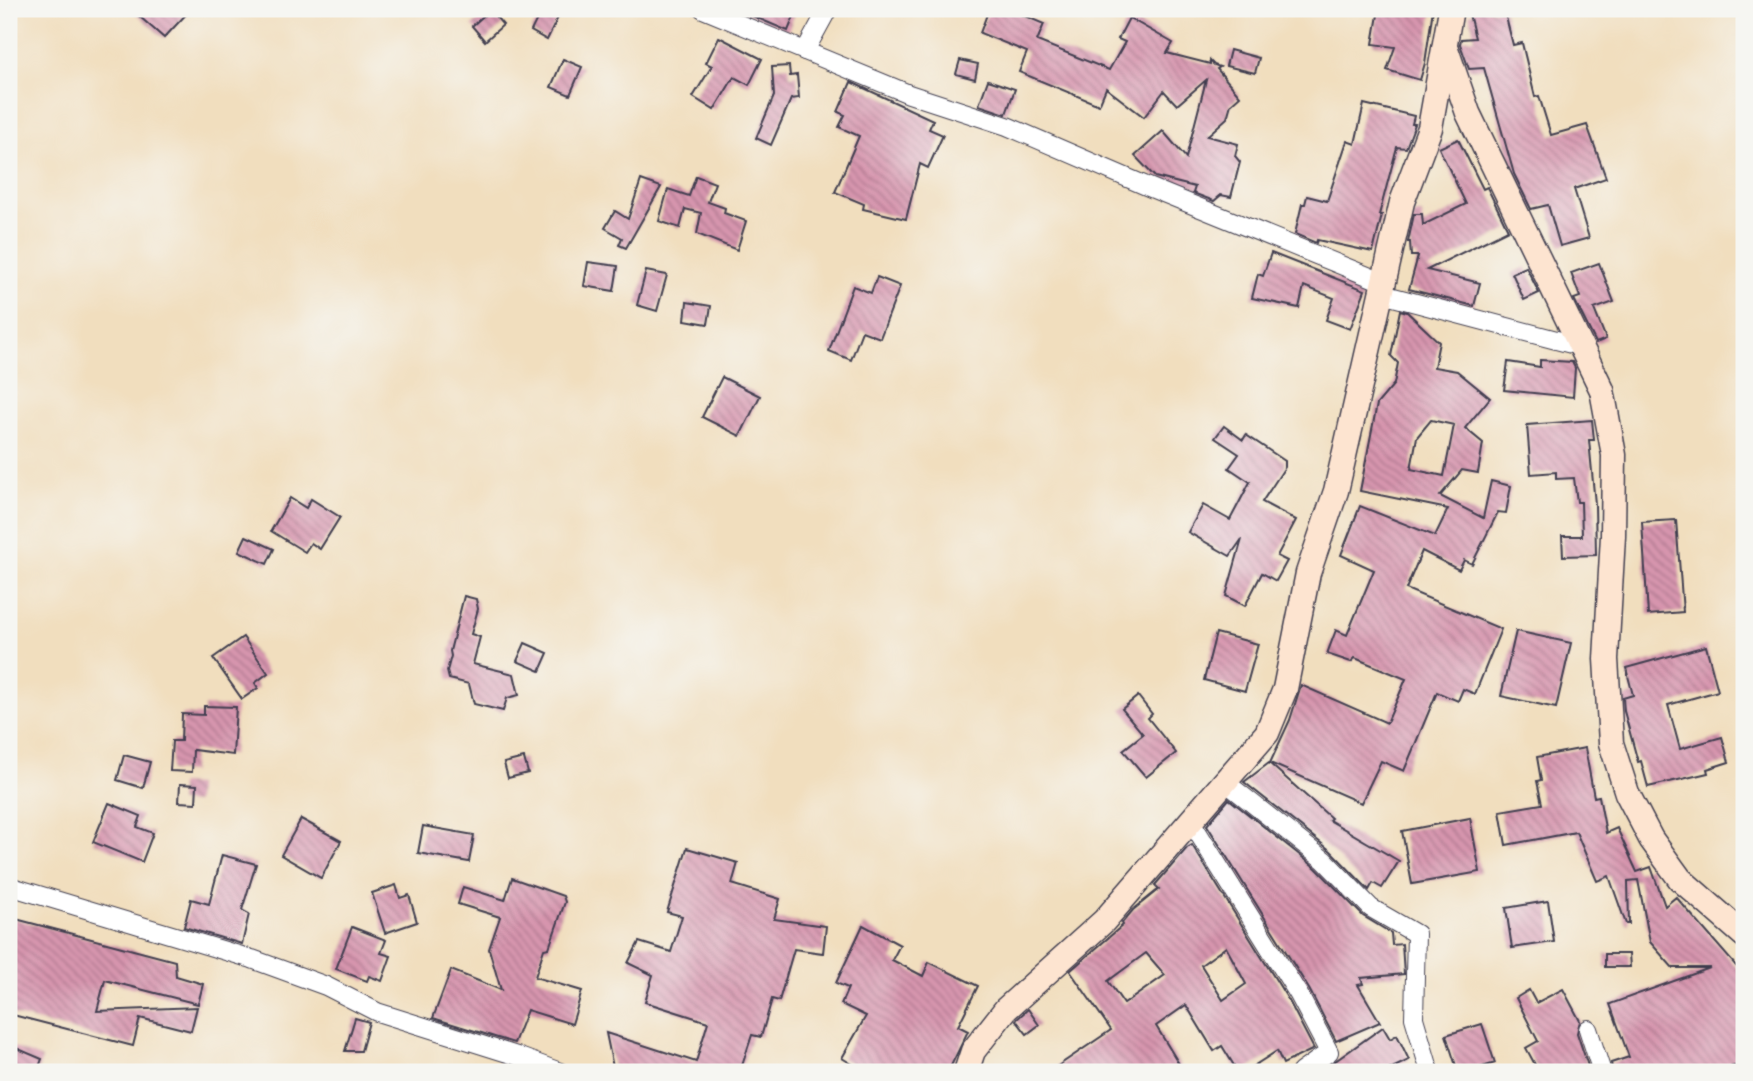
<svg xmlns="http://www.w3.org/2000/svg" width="1753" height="1081" font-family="'Indie Flower',sans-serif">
<defs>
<pattern id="building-back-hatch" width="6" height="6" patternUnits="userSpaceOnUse" patternTransform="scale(1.75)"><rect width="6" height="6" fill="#d795ae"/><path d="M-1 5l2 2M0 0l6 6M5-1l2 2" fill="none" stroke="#ae798f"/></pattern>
</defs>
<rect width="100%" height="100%" fill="#f6f6f2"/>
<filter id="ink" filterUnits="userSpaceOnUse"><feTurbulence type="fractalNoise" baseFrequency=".0143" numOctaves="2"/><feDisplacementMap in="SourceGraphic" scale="14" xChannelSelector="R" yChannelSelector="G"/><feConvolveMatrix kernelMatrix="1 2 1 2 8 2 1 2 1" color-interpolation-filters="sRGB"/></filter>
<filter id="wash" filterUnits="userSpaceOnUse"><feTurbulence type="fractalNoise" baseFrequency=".00686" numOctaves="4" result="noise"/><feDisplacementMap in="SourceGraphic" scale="28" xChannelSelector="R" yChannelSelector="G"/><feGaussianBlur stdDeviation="1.57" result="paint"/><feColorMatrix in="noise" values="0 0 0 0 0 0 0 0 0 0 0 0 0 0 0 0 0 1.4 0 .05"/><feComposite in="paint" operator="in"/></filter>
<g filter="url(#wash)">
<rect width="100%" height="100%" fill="#f1debe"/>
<g id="blocks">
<g fill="url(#building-back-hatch)" fill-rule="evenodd">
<polygon points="131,9 191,9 164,38"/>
<polygon points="542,9 562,9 547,40 531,31"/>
<polygon points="736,9 797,9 788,31"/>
<polygon points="989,9 1008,9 1044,24 1037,41 1109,70 1125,42 1118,39 1129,18 1173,43 1167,53 1210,64 1210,61 1214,65 1220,67 1217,69 1240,96 1231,104 1227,118 1207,136 1238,144 1235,156 1240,162 1231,197 1221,195 1214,201 1193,193 1195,187 1155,177 1135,156 1163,131 1186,158 1206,80 1177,105 1164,91 1144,117 1106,88 1099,105 1019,72 1027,52 980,33"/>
<polygon points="1379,9 1433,9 1425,63 1420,80 1387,70 1395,47 1373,44"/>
<polygon points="1473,9 1504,9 1513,45 1522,43 1535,97 1539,96 1551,135 1587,125 1606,178 1574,189 1589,238 1560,246 1548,205 1531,209 1514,174 1484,68 1469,69 1460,44 1461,39 1475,38 1469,14 1474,13"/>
<polygon points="490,10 503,25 485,41 472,26"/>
<polygon points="719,37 762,59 749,85 734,77 714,110 693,97 712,66 706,63"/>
<polygon points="1230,50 1259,58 1255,73 1226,66"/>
<polygon points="563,59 582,67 570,95 551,87"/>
<polygon points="960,60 978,64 975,79 956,74"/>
<polygon points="789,66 790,76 797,75 799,98 791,99 771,145 756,138 774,96 772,67"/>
<polygon points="988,80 1015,89 1006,114 979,105"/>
<polygon points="851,82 933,120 929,129 943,135 928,168 920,164 906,219 863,209 864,204 835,192 859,136 839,127 845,115 838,112"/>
<polygon points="1364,104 1414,116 1412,124 1415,124 1406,148 1397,147 1379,215 1382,215 1373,252 1317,240 1316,243 1295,234 1302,204 1305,204 1307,196 1327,201 1347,141 1355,144"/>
<polygon points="1458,139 1483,189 1487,187 1508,230 1427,270 1480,283 1474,306 1409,289 1418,256 1411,256 1410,242 1408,242 1414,214 1422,214 1423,225 1466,204 1439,148"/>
<polygon points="696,176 715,183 708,202 725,208 724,213 746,221 737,250 697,234 701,213 685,209 680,228 659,221 668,189 689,196"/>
<polygon points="641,180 661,187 626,248 619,245 622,238 605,228 615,211 628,219"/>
<polygon points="1271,253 1365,290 1350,329 1326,320 1334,298 1304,286 1299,308 1252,298 1258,274 1263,276"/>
<polygon points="588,262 618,266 614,291 584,286"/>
<polygon points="1599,263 1614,302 1594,309 1606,339 1596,343 1574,299 1580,297 1571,273"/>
<polygon points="1526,267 1539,293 1524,300 1512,273"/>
<polygon points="646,271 667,275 657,311 637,305"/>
<polygon points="877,277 900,286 880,338 862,331 851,360 829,351 853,286 871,293"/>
<polygon points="687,302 711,306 708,324 685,320"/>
<path d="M1400,310L1407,312L1439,342L1434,367L1457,371L1490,398L1465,428L1483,443L1478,473L1462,470L1440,496L1483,518L1491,481L1511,486L1506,513L1498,512L1472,564L1464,560L1459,570L1422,551L1406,589L1501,629L1475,694L1463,689L1458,701L1437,692L1404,771L1381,761L1361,803L1270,763L1290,720L1301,685L1387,723L1406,679L1355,658L1351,662L1327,654L1336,630L1347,635L1374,570L1341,555L1360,506L1435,536L1448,509L1360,491L1377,404L1394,384L1398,363L1391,356ZM1431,420L1454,425L1444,476L1411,469L1417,437Z"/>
<polygon points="1540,360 1572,362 1575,368 1573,397 1504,390 1508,362 1540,367"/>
<polygon points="722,377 760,396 740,436 702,417"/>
<polygon points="1592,420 1594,440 1589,440 1595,504 1596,555 1563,556 1562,536 1582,536 1581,502 1577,502 1574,478 1556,479 1556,472 1531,474 1527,425"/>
<polygon points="1224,426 1243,440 1246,435 1285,461 1285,467 1262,502 1296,520 1277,556 1287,561 1276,581 1262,573 1245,606 1226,596 1242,539 1230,556 1188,532 1203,505 1230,520 1250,482 1229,468 1239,454 1215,438"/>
<polygon points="290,498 306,508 311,499 340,517 320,549 311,543 305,552 271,531"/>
<polygon points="1676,520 1683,612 1648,615 1642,522"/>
<polygon points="246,536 274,549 267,564 239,551"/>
<polygon points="464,596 476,599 478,609 471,634 480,637 473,664 514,674 519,695 507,698 503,711 474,704 469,684 449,679 447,671 451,656 450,651"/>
<polygon points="1516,631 1571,643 1556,708 1501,696"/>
<polygon points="1216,633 1258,644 1245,691 1204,680"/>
<polygon points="243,637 268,673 255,683 258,688 242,699 213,658"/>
<polygon points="525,643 548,653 540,671 517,661"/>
<polygon points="1706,646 1718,691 1668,705 1680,749 1722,737 1729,762 1707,769 1708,773 1648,787 1641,761 1638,762 1624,711 1623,698 1633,695 1626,668"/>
<polygon points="1138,696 1152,714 1148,718 1176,753 1146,777 1123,750 1143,734 1122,709"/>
<polygon points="204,706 236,707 233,755 193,750 192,772 170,771 172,741 181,741 182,714 204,715"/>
<polygon points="1585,748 1594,797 1599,796 1606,833 1617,828 1637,872 1651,867 1665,906 1676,897 1744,975 1744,1064 1717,1070 1717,1072 1613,1072 1611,1063 1629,1057 1610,1004 1710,968 1673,968 1650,942 1638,880 1628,881 1629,924 1626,924 1609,876 1597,881 1576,832 1506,845 1500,811 1542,804 1537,781 1541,780 1537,757"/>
<polygon points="124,755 150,762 143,788 117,780"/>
<polygon points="524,758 528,773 508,778 504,763"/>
<polygon points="1269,763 1331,818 1329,820 1399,861 1382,888 1373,883 1369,890 1331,851 1244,782"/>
<polygon points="180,784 197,785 196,803 179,802"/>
<polygon points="1229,799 1316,868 1363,916 1391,933 1392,945 1402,944 1404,974 1361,978 1363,984 1358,985 1380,1022 1336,1041 1309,989 1207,825"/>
<polygon points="109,803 141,816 137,827 153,833 142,862 93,842"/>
<polygon points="1470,818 1480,872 1412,884 1402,831"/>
<polygon points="301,819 341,841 321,878 281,855"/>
<polygon points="423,826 474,835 469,862 418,853"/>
<path d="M1192,845L1289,1001L1314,1049L1283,1064L1277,1051L1244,1072H1238L1222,1046L1214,1051L1186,1005L1156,1026L1184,1072H1049L1111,1030L1070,971L1123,925L1122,923L1133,910L1159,889L1155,885L1187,848ZM1226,947L1246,984L1223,1000L1201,965ZM1146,953L1165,975L1124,1004L1108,981Z"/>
<polygon points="687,848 738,863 732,884 780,899 774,919 826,926 823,953 794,949 779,1001 772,999 761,1037 752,1035 740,1072 614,1072 606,1033 696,1062 708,1022 645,1002 653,975 628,963 639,942 671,952 682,916 667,912"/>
<polygon points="222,855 256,864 242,910 249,914 242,944 184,927 191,899 209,904"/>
<polygon points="512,878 563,896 565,902 549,948 544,949 535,977 582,991 572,1024 527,1010 514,1043 433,1018 451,970 501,990 489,949 500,917 458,904 463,887 505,900"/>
<polygon points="396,885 400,898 409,895 417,922 385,933 372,893"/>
<polygon points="1548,901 1554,942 1512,948 1506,908"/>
<polygon points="12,918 175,961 176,976 203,984 198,1004 105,980 97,1011 197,1007 191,1031 140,1018 133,1046 9,1014 9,930"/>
<polygon points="863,925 900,945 892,960 923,976 929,962 978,986 958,1026 968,1031 948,1072 865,1072 842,1058 866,1016 841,1004 848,988 836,983"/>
<polygon points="352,927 386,940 381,953 391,956 382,981 369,976 367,981 336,969"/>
<polygon points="1605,954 1629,954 1630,967 1605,967"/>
<polygon points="1563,989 1580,1021 1577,1033 1590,1072 1539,1072 1526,1048 1538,1041 1516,998 1529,990 1536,1003"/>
<polygon points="1028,1009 1039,1025 1027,1034 1016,1020"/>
<polygon points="355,1018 369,1022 361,1051 345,1051"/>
<polygon points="1482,1024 1495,1063 1467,1072 1458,1072 1446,1035"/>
<polygon points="1383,1027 1390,1039 1397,1035 1409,1060 1384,1072 1320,1072"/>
<polygon points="9,1045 42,1059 37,1072 9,1072"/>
</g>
</g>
</g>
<g filter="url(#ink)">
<use href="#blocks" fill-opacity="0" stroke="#413e4f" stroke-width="2"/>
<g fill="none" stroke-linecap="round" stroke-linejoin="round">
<defs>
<g id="street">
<polyline points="703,9 909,94 1007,126 1151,188 1385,283"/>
<polyline points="805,51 828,9"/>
<polyline points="1382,294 1583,347"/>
<polyline points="1224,781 1324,860 1371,908 1416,934 1414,1018 1430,1072"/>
<polyline points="1190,820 1299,995 1329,1052 1301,1072"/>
<polyline points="9,886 252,959 326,986 377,1012 517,1056 560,1072"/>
<polyline points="1588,1029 1602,1072"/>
</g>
<g id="secondary">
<polyline points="1446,49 1468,113 1602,390 1614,455 1613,536 1606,659 1611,743 1627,793 1651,839 1680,879 1744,935"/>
<polyline points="966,1072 973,1051 1006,1009 1104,921 1267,733 1285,689 1308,573 1336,491 1402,202 1430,128 1451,9"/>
</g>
</defs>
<use href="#street" stroke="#413e4f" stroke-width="20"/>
<use href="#secondary" stroke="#413e4f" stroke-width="27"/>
<use href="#street" stroke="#fff" stroke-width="18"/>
<use href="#secondary" stroke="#fde4d0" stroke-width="24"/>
</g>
</g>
<rect width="1753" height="1081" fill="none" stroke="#f6f6f2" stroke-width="35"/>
</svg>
